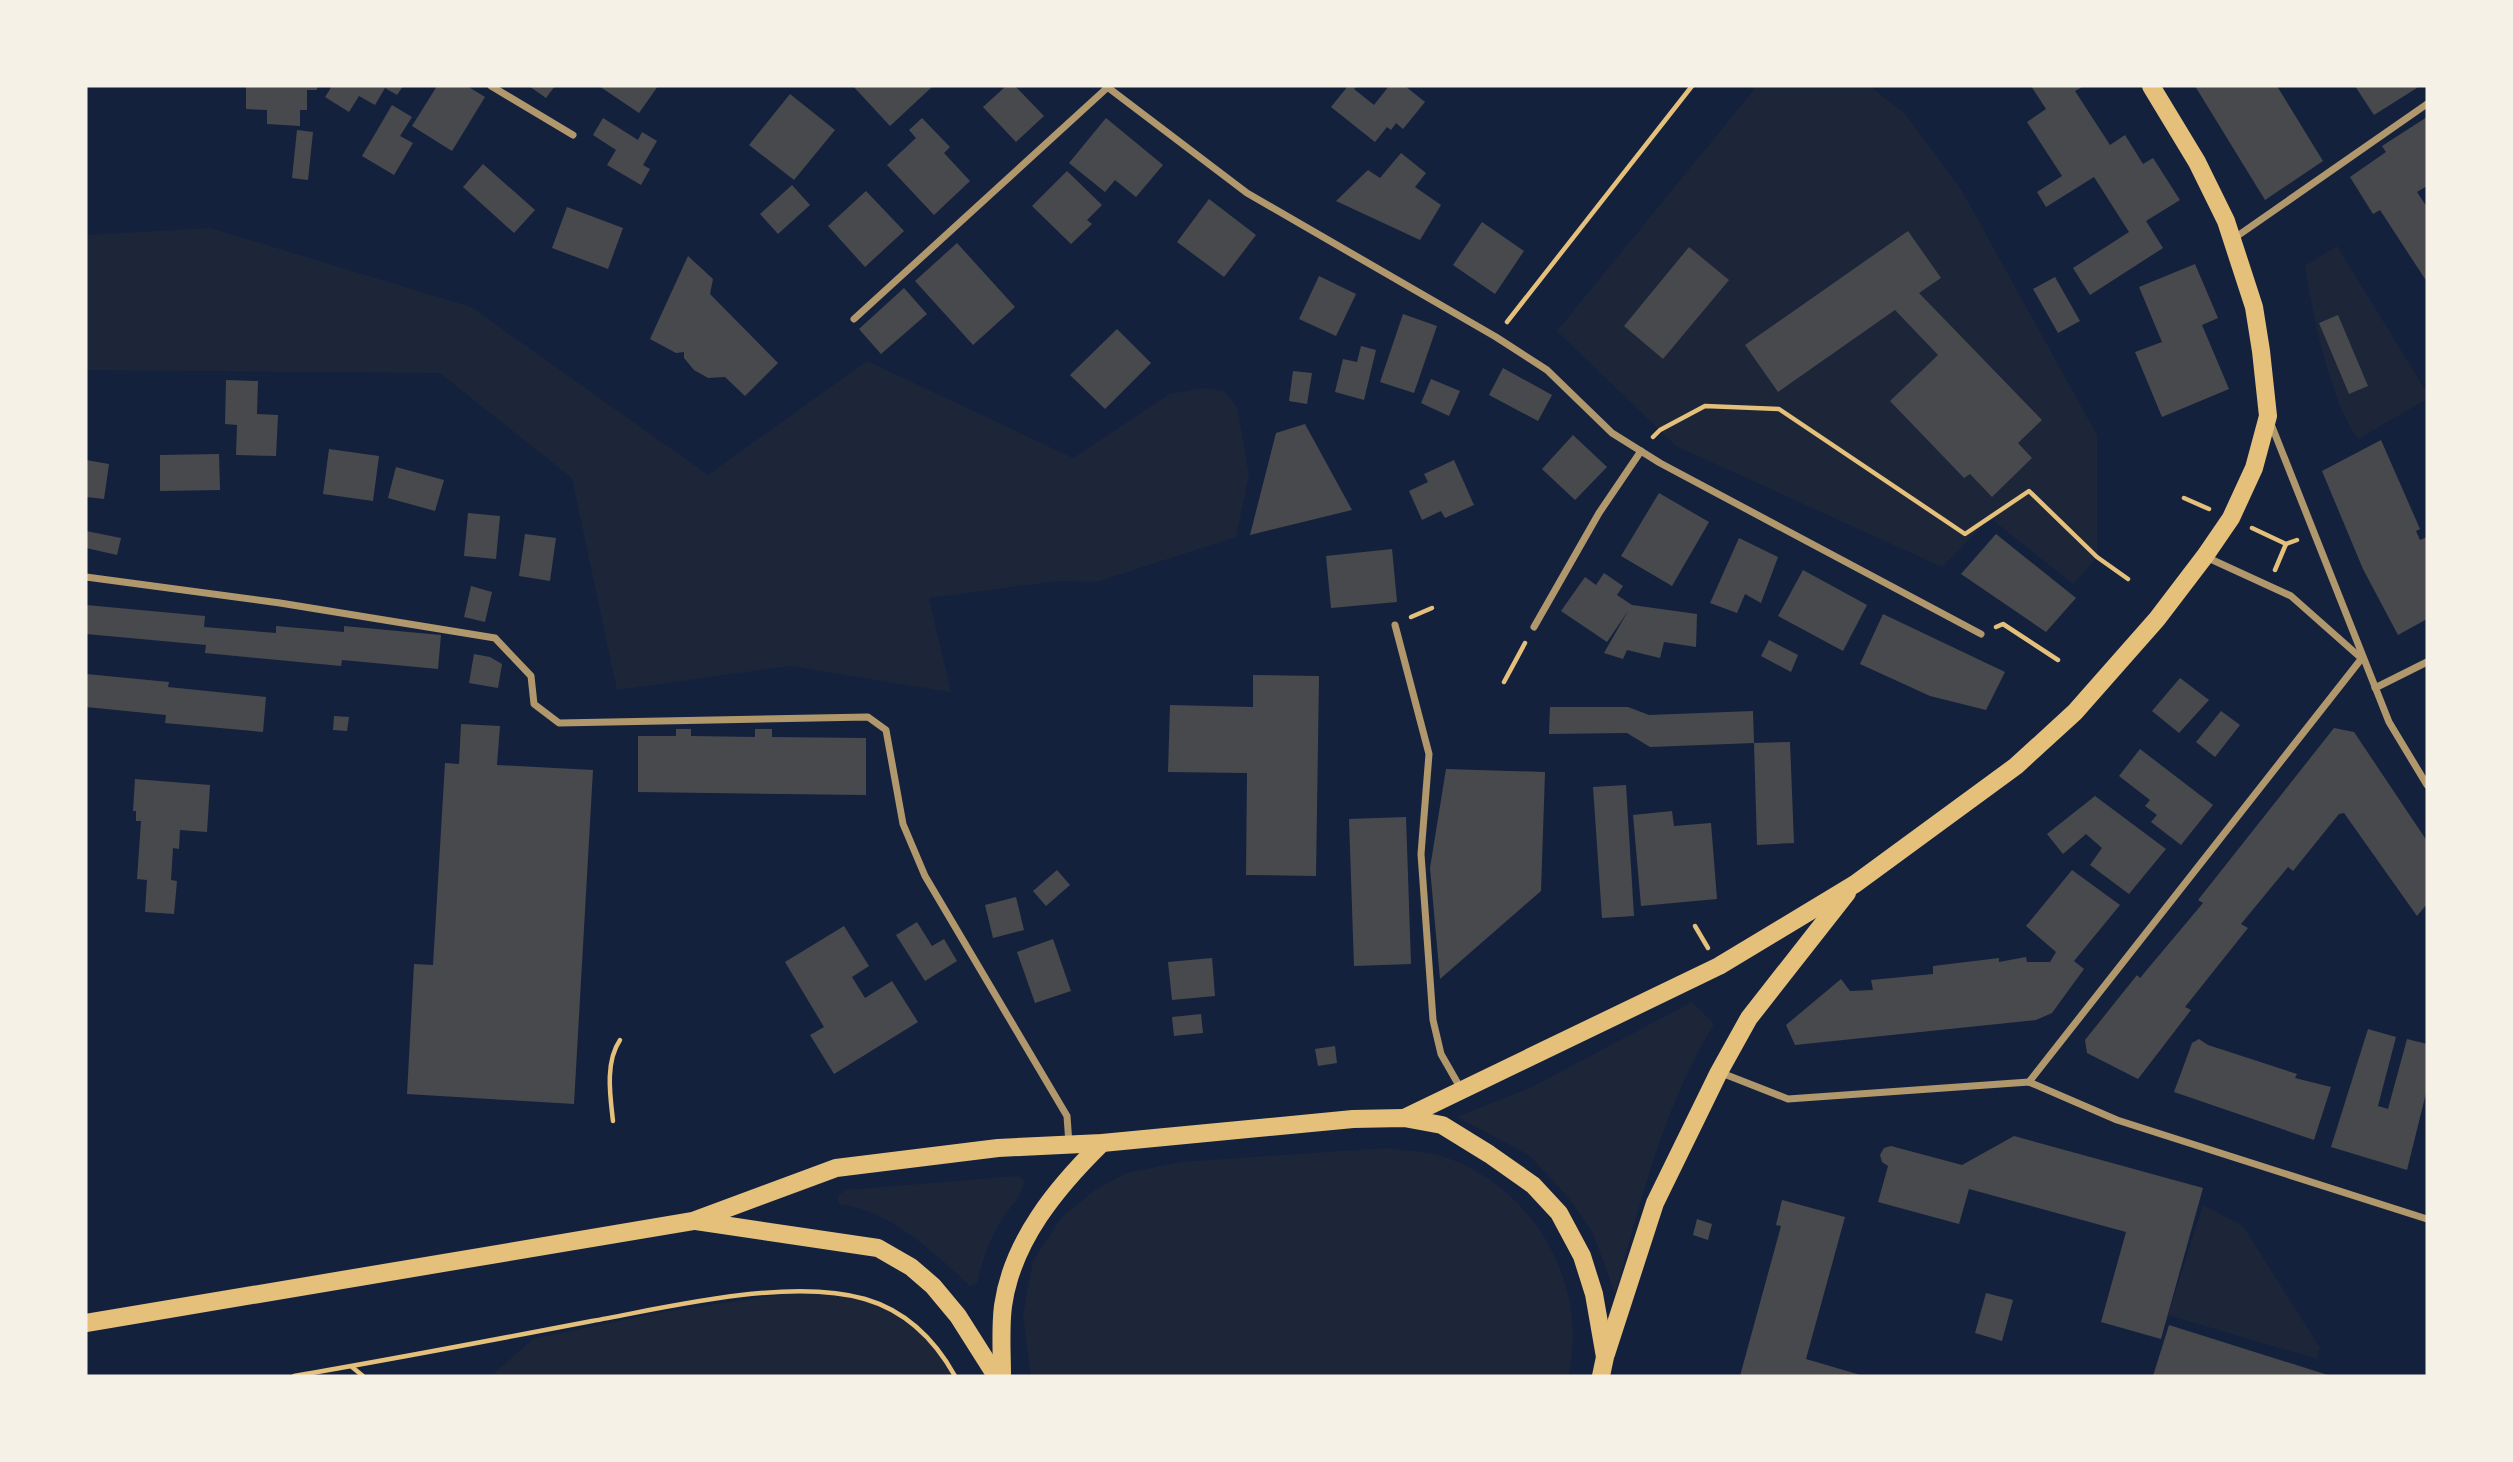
<svg xmlns="http://www.w3.org/2000/svg" width="2513" height="1462" font-family="'Source Sans 3',sans-serif">
<rect width="100%" height="100%" fill="#14213d"/>
<g fill="#1d2539">
<polygon points="1757,86 1870,86 1905,114 1962,191 2097,435 2097,557 2073,584 1990,518 1942,567 1676,446 1557,331"/>
<polygon points="210,228 471,307 708,475 867,361 1073,458 1169,394 1205,388 1224,391 1237,407 1249,475 1236,537 1096,582 1057,581 929,598 951,692 790,666 617,690 572,478 440,373 86,370 86,235"/>
<path d="M2337,246L2427,393V399L2358,439C2329,399 2313,315 2305,266Z"/>
<path d="M1692,1002L1714,1024C1663,1107 1641,1201 1615,1294L1593,1233L1568,1197L1529,1155L1457,1117L1530,1088Z"/>
<path d="M1386,1148C1405,1151 1426,1151 1445,1157C1534,1187 1590,1286 1568,1376H1031L1023,1315L1033,1261L1062,1217L1095,1190L1127,1173L1182,1162Z"/>
<path d="M1018,1176L1024,1180C1022,1198 1007,1209 999,1224C988,1243 982,1262 977,1283L970,1286C935,1253 890,1210 839,1204L838,1196L846,1190Z"/>
<polygon points="2203,1205 2243,1226 2320,1348 2317,1359 2168,1315"/>
<path d="M833,1292C902,1307 916,1319 955,1376H491L533,1339L656,1313L784,1294Z"/>
</g>
<g fill="#48494c">
<polygon points="246,86 317,86 317,90 307,90 307,110 300,110 300,126 267,124 267,110 246,109"/>
<polygon points="332,86 403,86 397,95 385,88 375,105 359,96 349,112 325,97"/>
<polygon points="437,86 467,86 485,97 452,151 412,126"/>
<polygon points="529,86 555,86 546,98"/>
<polygon points="599,86 658,86 639,113"/>
<polygon points="853,86 933,86 890,126"/>
<polygon points="1006,86 1015,86 1044,116 1016,142 983,107"/>
<polygon points="1348,86 1357,86 1354,89 1374,105 1389,86 1405,86 1425,102 1403,129 1396,123 1391,130 1387,127 1375,142 1331,107"/>
<polygon points="2031,86 2084,86 2075,91 2110,145 2125,135 2143,164 2153,158 2180,200 2146,221 2163,248 2090,295 2073,268 2129,232 2094,177 2046,207 2037,192 2062,176 2027,122 2046,109"/>
<polygon points="2195,86 2277,86 2323,161 2265,200"/>
<polygon points="2355,86 2420,86 2374,115"/>
<polygon points="790,94 835,130 794,180 749,145"/>
<polygon points="392,105 412,117 400,136 413,143 394,175 362,156"/>
<polygon points="2427,117 2427,186 2417,192 2427,207 2427,282 2380,210 2373,214 2350,177 2386,152 2382,146"/>
<polygon points="603,118 638,140 642,132 657,141 643,165 650,169 641,185 607,165 616,150 593,135"/>
<polygon points="922,118 950,147 944,153 970,181 934,215 887,165 916,138 909,130"/>
<polygon points="1106,118 1163,165 1136,197 1115,180 1105,192 1069,163"/>
<polygon points="297,130 313,132 308,180 292,178"/>
<polygon points="1401,153 1426,173 1415,187 1441,205 1420,240 1336,201 1368,170 1380,178"/>
<polygon points="483,164 535,210 514,233 463,187"/>
<polygon points="1067,171 1102,205 1087,220 1092,224 1071,244 1032,206"/>
<polygon points="792,185 810,205 778,234 760,214"/>
<polygon points="866,191 904,231 865,267 828,226"/>
<polygon points="1209,199 1256,235 1224,277 1177,242"/>
<polygon points="567,207 623,228 608,269 552,248"/>
<polygon points="1482,222 1524,251 1495,294 1453,265"/>
<polygon points="1908,231 1941,278 1919,293 2042,420 2018,443 2032,458 1992,497 1970,474 1964,478 1890,401 1938,355 1895,310 1778,392 1745,345"/>
<polygon points="957,243 1015,307 973,345 915,281"/>
<polygon points="1689,247 1729,280 1663,359 1624,326"/>
<polygon points="688,256 713,279 710,294 778,363 745,396 725,377 708,378 694,370 684,358 684,352 676,353 650,339"/>
<polygon points="2195,264 2218,318 2202,325 2229,389 2162,417 2135,352 2162,342 2139,287"/>
<polygon points="1319,276 1356,294 1336,336 1299,319"/>
<polygon points="2055,277 2080,321 2058,333 2033,289"/>
<polygon points="904,288 927,314 881,354 859,329"/>
<polygon points="1403,314 1437,326 1414,393 1380,382"/>
<polygon points="2338,315 2368,386 2349,394 2319,323"/>
<polygon points="1117,329 1151,363 1105,409 1070,375"/>
<polygon points="1361,346 1376,350 1364,400 1335,392 1343,359 1357,362"/>
<polygon points="1503,368 1552,395 1538,421 1489,395"/>
<polygon points="1293,371 1312,373 1307,404 1289,401"/>
<polygon points="1431,379 1460,391 1449,416 1421,403"/>
<polygon points="226,380 258,381 257,414 278,415 276,456 236,455 237,425 225,424"/>
<polygon points="1305,424 1352,510 1250,535 1276,433"/>
<polygon points="1573,435 1607,467 1575,500 1542,469"/>
<polygon points="2381,440 2420,529 2416,531 2420,540 2427,537 2427,619 2398,635 2363,569 2322,471"/>
<polygon points="329,449 379,456 373,501 323,494"/>
<polygon points="219,454 220,490 160,491 160,455"/>
<polygon points="86,460 109,464 104,499 86,497"/>
<polygon points="1454,460 1474,505 1445,518 1441,511 1422,520 1409,491 1428,482 1424,474"/>
<polygon points="396,467 444,480 435,511 388,498"/>
<polygon points="1659,493 1709,522 1672,586 1621,556"/>
<polygon points="468,513 500,516 496,559 464,556"/>
<polygon points="86,531 121,538 117,555 86,548"/>
<polygon points="525,534 556,538 550,581 519,576"/>
<polygon points="1996,534 2076,598 2046,632 1961,574"/>
<polygon points="1739,538 1778,557 1761,603 1745,594 1737,613 1710,603"/>
<polygon points="1392,549 1397,602 1331,608 1326,556"/>
<polygon points="1803,570 1867,605 1843,651 1778,616"/>
<polygon points="1604,573 1623,586 1617,595 1632,605 1697,614 1696,647 1664,642 1660,658 1627,650 1623,659 1604,653 1628,611 1607,642 1561,611 1585,577 1596,585"/>
<polygon points="471,586 492,592 485,622 464,617"/>
<polygon points="86,605 205,616 204,627 276,633 276,626 344,632 344,626 441,635 438,669 342,660 341,666 205,653 206,645 86,634"/>
<polygon points="1883,614 2005,672 1986,710 1930,696 1860,664"/>
<polygon points="1769,640 1798,655 1791,672 1761,656"/>
<polygon points="474,654 490,657 502,664 498,688 469,683"/>
<polygon points="86,674 169,682 168,687 266,697 263,732 165,723 166,715 86,707"/>
<polygon points="1253,675 1319,676 1316,876 1246,875 1247,773 1168,772 1170,705 1253,707"/>
<polygon points="2180,678 2209,700 2179,733 2152,711"/>
<polygon points="1550,707 1628,707 1649,715 1753,711 1754,743 1790,742 1794,843 1757,845 1754,743 1650,747 1627,733 1549,734"/>
<polygon points="2221,711 2240,725 2215,757 2196,742"/>
<polygon points="334,716 349,717 347,731 333,730"/>
<polygon points="461,724 500,726 497,765 593,770 574,1104 407,1094 414,964 433,965 445,763 459,764"/>
<polygon points="2334,728 2354,732 2427,841 2427,904 2417,916 2344,813 2339,814 2293,871 2288,867 2241,924 2248,928 2185,1007 2191,1010 2138,1079 2087,1053 2085,1040 2137,975 2140,978 2203,903 2198,900"/>
<polygon points="676,729 691,729 691,736 755,737 755,729 772,729 772,737 866,738 866,795 638,792 638,736 676,736"/>
<polygon points="2140,749 2213,805 2181,845 2151,822 2157,815 2145,806 2150,800 2119,776"/>
<polygon points="1446,769 1545,772 1541,891 1440,979 1430,868"/>
<polygon points="135,779 210,785 207,832 180,830 179,849 173,848 171,880 177,881 174,914 145,912 147,880 137,879 141,821 136,821 136,811 133,811"/>
<polygon points="1626,785 1634,916 1602,918 1593,787"/>
<polygon points="2095,796 2166,849 2129,894 2090,865 2102,848 2086,834 2063,854 2047,834"/>
<polygon points="1672,811 1674,826 1711,823 1717,899 1641,906 1633,815"/>
<polygon points="1406,817 1411,964 1354,966 1349,819"/>
<polygon points="1057,870 1070,885 1046,906 1033,891"/>
<polygon points="2072,870 2120,905 2074,961 2084,969 2052,1013 2036,1020 1795,1045 1786,1025 1841,979 1850,991 1873,990 1871,980 1933,974 1933,966 1999,958 1999,962 2026,957 2027,962 2050,962 2056,952 2026,926"/>
<polygon points="1016,897 1024,930 993,938 985,905"/>
<polygon points="917,922 932,946 944,939 957,961 925,981 896,935"/>
<polygon points="844,926 869,966 852,977 865,998 892,981 918,1022 834,1074 810,1035 824,1027 785,962"/>
<polygon points="1053,939 1071,991 1035,1003 1017,952"/>
<polygon points="1212,958 1215,996 1172,1000 1168,962"/>
<polygon points="1201,1014 1203,1033 1174,1036 1172,1017"/>
<polygon points="2368,1029 2396,1037 2378,1106 2388,1109 2407,1039 2427,1044 2427,1089 2407,1170 2331,1147"/>
<polygon points="2199,1039 2208,1045 2297,1074 2295,1078 2331,1087 2314,1140 2174,1092 2192,1043"/>
<polygon points="1335,1046 1337,1063 1318,1066 1315,1049"/>
<polygon points="2014,1136 2203,1188 2161,1339 2101,1322 2126,1232 1969,1189 1959,1224 1878,1202 1888,1166 1882,1162 1880,1155 1884,1148 1891,1146 1962,1165"/>
<polygon points="1782,1200 1845,1217 1806,1359 1864,1376 1740,1376 1781,1226 1776,1225"/>
<polygon points="1697,1219 1712,1224 1708,1240 1693,1235"/>
<polygon points="1986,1293 2013,1300 2002,1341 1975,1333"/>
<polygon points="2169,1325 2331,1376 2153,1376"/>
</g>
<g fill="none" stroke-linecap="round" stroke-linejoin="round">
<g stroke="#e5c07b" stroke-width="4.5">
<polyline points="1507,322 1692,86"/>
<polyline points="1653,437 1660,430 1705,406 1779,409 1965,534 2029,491 2097,557 2128,579"/>
<polyline points="2184,498 2209,509"/>
<polyline points="2252,528 2286,544"/>
<polyline points="2275,570 2286,544 2297,540"/>
<polyline points="1411,617 1432,608"/>
<polyline points="1996,627 2003,624 2058,660"/>
<polyline points="1504,682 1525,643"/>
<polyline points="1695,926 1708,948"/>
<path d="M613,1121C610,1095 605,1062 620,1040"/>
<polyline points="352,1367 363,1376"/>
<path d="M294,1376C394,1359 493,1340 592,1321C670,1307 789,1277 865,1299C906,1311 935,1340 955,1376"/>
</g>
<g stroke="#b1986c" stroke-width="7">
<polyline points="491,86 573,135"/>
<polyline points="1106,86 1247,193 1496,337 1547,370 1612,433 1660,463 1981,634"/>
<polyline points="2233,239 2427,104"/>
<polyline points="854,319 1108,87"/>
<polyline points="2271,424 2389,722 2427,785"/>
<polyline points="2206,557 2291,596 2361,658"/>
<polyline points="86,577 280,603 495,638 531,676 534,704 559,723 868,717 886,730 903,824 925,876 1067,1116 1069,1144"/>
<polyline points="1395,625 1429,754 1421,854 1433,1020 1441,1054 1461,1089"/>
<polyline points="1534,627 1599,513 1641,451"/>
<polyline points="2375,688 2427,662"/>
<polyline points="1719,1072 1788,1099 2029,1082 2117,1120 2427,1219"/>
<polyline points="2029,1082 2362,658"/>
</g>
<g stroke="#e5c07b" stroke-width="18">
<polyline points="1404,1118 1719,966 1855,884 2016,766 2075,712 2157,619 2205,556 2231,518 2254,468 2268,416 2261,351 2254,307 2226,221 2197,162 2151,86"/>
<polyline points="696,1221 878,1248 911,1267 933,1286 958,1316 996,1376"/>
<polyline points="86,1323 693,1221 836,1168 998,1148 1102,1143 1353,1119 1404,1118 1442,1125 1489,1154 1533,1185 1559,1213 1582,1256 1594,1294 1605,1357 1601,1376"/>
<polyline points="1606,1354 1655,1203 1719,1072 1749,1018 1847,893"/>
<path d="M1002,1376C1002,1353 1000,1329 1003,1306C1012,1241 1057,1187 1102,1143"/>
</g>
</g>
<rect width="2513" height="1462" fill="none" stroke="#f6f1e7" stroke-width="175"/>
</svg>
